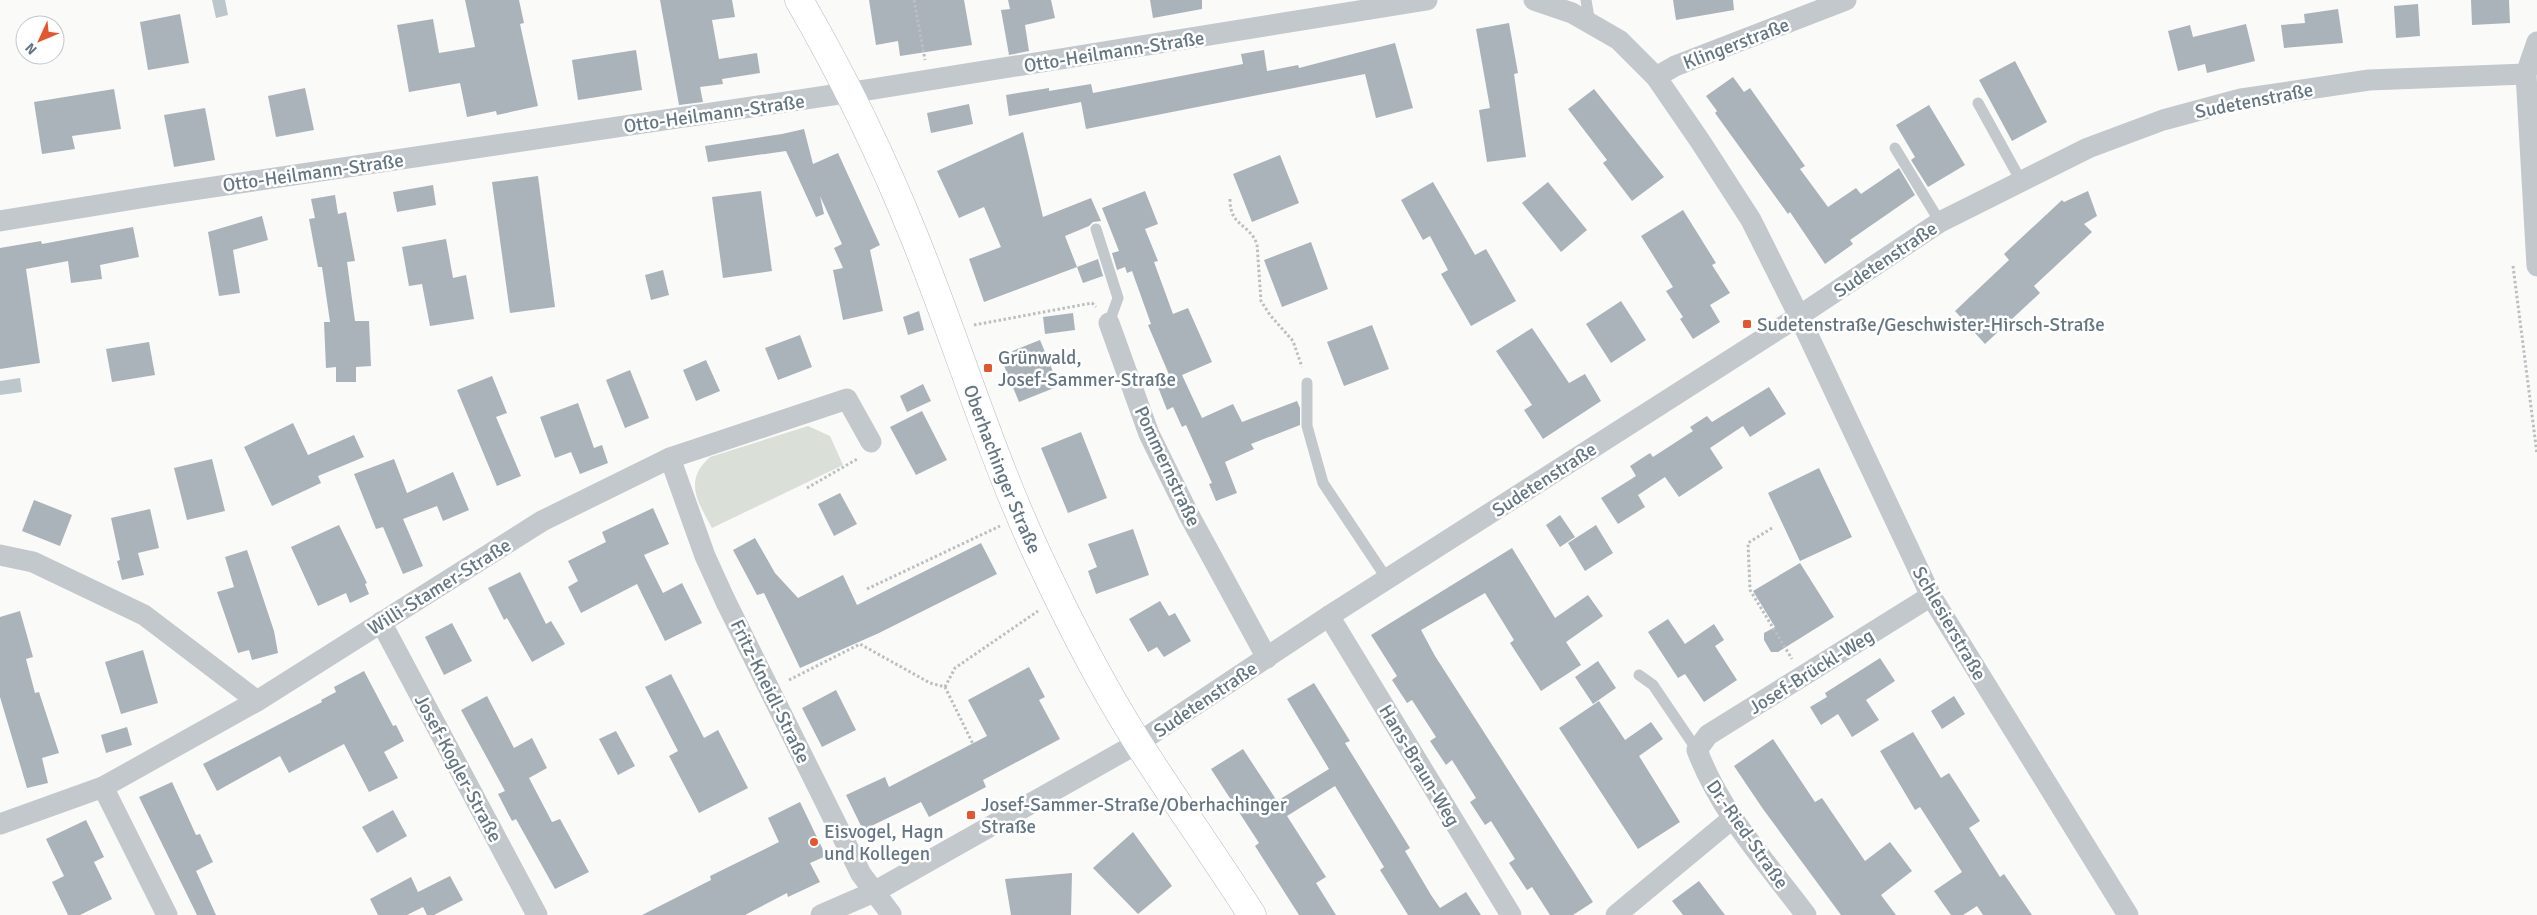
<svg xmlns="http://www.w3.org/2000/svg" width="2537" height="915" font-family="Signika,sans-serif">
<rect width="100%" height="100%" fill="#fafaf8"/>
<path fill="#dadfd7" d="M808,426L830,436L843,465L712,528C698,502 683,481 710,457Z"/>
<g fill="#bbc7cb">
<polygon points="212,0 225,0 228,15 216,18"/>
<polygon points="20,378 22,392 0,395 0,381"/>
</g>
<g fill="#aab3b9">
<polygon points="465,0 519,0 524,23 520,24 538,106 497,115 496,111 467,117 460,83 409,92 397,25 433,19 439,53 475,47"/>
<polygon points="660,0 732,0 735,17 712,20 719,59 757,53 760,73 722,79 723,84 700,87 703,102 679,105"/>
<polygon points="869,0 964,0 972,45 900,56 898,41 876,45"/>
<polygon points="1008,0 1051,0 1055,18 1025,25 1029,51 1009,55 1001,10 1010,9"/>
<polygon points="1150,0 1202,0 1202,9 1153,18"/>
<polygon points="1673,0 1733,0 1734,10 1676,20"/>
<polygon points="2471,0 2509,0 2510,23 2472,25"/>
<polygon points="2418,4 2420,36 2396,38 2394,6"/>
<polygon points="2338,9 2343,43 2284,48 2281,25 2305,23 2304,14"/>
<polygon points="180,14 189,63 148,70 140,22"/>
<polygon points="1509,23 1518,73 1514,74 1526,157 1487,162 1479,110 1490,108 1476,29"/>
<polygon points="2246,24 2255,61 2207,73 2205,64 2178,71 2168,31 2190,25 2193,37"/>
<polygon points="1395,43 1413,108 1376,118 1365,74 1086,129 1081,102 1009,116 1006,95 1049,88 1049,91 1091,84 1093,93 1243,64 1241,54 1264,50 1267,71 1298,65 1299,68"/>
<polygon points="636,50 642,90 578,100 572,60"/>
<polygon points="2015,61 2047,122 2012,141 1979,80"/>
<polygon points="1733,77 1744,92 1750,88 1805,166 1800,169 1828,207 1856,188 1861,194 1899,168 1915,195 1850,240 1853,244 1825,264 1790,212 1788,214 1715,113 1717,111 1706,96"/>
<polygon points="305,88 314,130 276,137 268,96"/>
<polygon points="114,89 121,129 72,136 75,149 42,154 34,102"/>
<polygon points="1594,89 1664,177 1632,201 1603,163 1607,160 1568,109"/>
<polygon points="969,104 973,124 931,133 927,113"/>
<polygon points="1929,105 1965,165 1928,187 1911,160 1915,157 1896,125"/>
<polygon points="205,108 215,160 174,167 164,115"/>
<polygon points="804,129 813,164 838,153 880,245 870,250 883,311 843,320 833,270 843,268 834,248 842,244 820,196 824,214 816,217 786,151 708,162 705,146 782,134"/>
<polygon points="1023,132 1043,217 1091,198 1101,221 1093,222 1089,226 1065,236 1077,267 984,302 969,259 1001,247 984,207 959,218 937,171"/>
<polygon points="1280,155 1299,203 1252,222 1233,174"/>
<polygon points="538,176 555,307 510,313 492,182"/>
<polygon points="1433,182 1475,255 1486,249 1516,301 1471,326 1441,274 1448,270 1430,236 1423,240 1401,200"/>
<polygon points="1548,182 1587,230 1561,252 1522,203"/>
<polygon points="433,185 436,205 397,212 393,192"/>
<polygon points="761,191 772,271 723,278 712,197"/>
<polygon points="1145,191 1158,224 1145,229 1158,261 1154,262 1173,314 1188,308 1212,362 1182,375 1202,418 1233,404 1242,422 1297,401 1300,408 1300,425 1251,444 1254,449 1225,462 1237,493 1216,501 1209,484 1212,483 1186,425 1182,427 1173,407 1167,410 1156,382 1170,377 1148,325 1151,324 1132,271 1127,273 1125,267 1117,270 1112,253 1119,251 1102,208"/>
<polygon points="2088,191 2097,216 2084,224 2092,232 2034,286 2040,293 1985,344 1955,311 2009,260 2004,254 2062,200 2064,202"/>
<polygon points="335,195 338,214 346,212 355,261 347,262 355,321 369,321 371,366 356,367 356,382 336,382 336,367 326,368 324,322 330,322 322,267 318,267 309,219 315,218 311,199"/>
<polygon points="1683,210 1716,263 1712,265 1730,293 1710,305 1720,322 1693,339 1680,319 1683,317 1666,291 1673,287 1641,236"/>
<polygon points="262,216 268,240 233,250 240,293 219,296 208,232"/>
<polygon points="133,227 139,257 100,265 102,279 71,283 68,261 26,269 40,363 0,369 0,248 41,241 42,244"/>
<polygon points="446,239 453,278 466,275 474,319 430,326 422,284 409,286 402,247"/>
<polygon points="1311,242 1328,289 1282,307 1264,260"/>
<polygon points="1098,259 1103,276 1083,283 1077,267"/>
<polygon points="663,270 669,295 651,300 645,275"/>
<polygon points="1621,301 1646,340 1611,363 1586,324"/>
<polygon points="919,311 924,330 908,335 903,317"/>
<polygon points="1073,313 1075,330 1045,334 1043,317"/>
<polygon points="1372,325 1389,369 1344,386 1327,342"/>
<polygon points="1532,328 1569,383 1585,374 1601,401 1543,439 1524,410 1532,405 1496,351"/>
<polygon points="800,335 812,367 778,380 765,348"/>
<polygon points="1040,340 1059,386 1019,402 1000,356"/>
<polygon points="149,342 155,375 112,382 106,349"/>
<polygon points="706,360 720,391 696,401 683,370"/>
<polygon points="630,370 649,418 625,428 606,380"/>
<polygon points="492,376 507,413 496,417 521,476 497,486 457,390"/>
<polygon points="923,384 931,401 907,412 900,396"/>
<polygon points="1769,387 1786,414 1750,437 1743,426 1710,448 1723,468 1679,497 1665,477 1638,495 1645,507 1618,524 1601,498 1636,476 1630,466 1650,453 1653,457 1693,431 1690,427 1707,416 1712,422"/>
<polygon points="578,403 594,448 602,445 608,463 580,474 571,452 555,458 540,417"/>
<polygon points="922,411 947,460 916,475 890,427"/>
<polygon points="293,423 308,455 354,435 364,457 318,476 321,483 272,506 244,447"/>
<polygon points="1081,432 1107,498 1068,513 1041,448"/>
<polygon points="212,459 225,511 187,520 174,468"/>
<polygon points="394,459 407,493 453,472 469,510 443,521 437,506 403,519 423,566 403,574 383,527 376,529 354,474"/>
<polygon points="1819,468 1852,537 1800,561 1768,493"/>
<polygon points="840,493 857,524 834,536 818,504"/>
<polygon points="34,500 72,515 60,546 22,531"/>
<polygon points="653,508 669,544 644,555 663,593 682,583 702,623 665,641 637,584 581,613 568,587 578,581 568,561 606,542 602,532"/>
<polygon points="150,509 159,548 138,553 144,575 122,580 117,561 120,560 111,518"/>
<polygon points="1560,515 1575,537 1560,547 1546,525"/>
<polygon points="339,525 367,583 365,584 369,594 350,603 346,593 318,606 291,547"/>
<polygon points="1596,525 1613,553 1585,571 1568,543"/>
<polygon points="1133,529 1149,575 1096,594 1088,571 1097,567 1088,544"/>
<polygon points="755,538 775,573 798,598 843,575 857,605 981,543 997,574 879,633 800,668 764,593 757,595 733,550"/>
<polygon points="1512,548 1555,618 1588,595 1603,616 1566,642 1581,665 1541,691 1510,643 1514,640 1485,593 1421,630 1435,656 1593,902 1573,915 1550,915 1532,887 1527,890 1509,863 1515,859 1491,821 1485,825 1470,802 1476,798 1452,760 1446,765 1430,741 1436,737 1412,700 1407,703 1392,680 1397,676 1371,635"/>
<polygon points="247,550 274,631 278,653 252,660 249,650 238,653 217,592 234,587 225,557"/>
<polygon points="1800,563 1834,617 1778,652 1771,652 1764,640 1764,633 1775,627 1753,591"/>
<polygon points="520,572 546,624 551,621 565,644 532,662 507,618 504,620 488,588"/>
<polygon points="1160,601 1169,616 1175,613 1191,641 1164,657 1157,647 1148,652 1129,619"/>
<polygon points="20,611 33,657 26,659 35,693 39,692 59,753 42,758 48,783 27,788 0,697 0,617"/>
<polygon points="1668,619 1685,644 1714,624 1724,640 1715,646 1737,680 1704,702 1685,674 1678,678 1648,632"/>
<polygon points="452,623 472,661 444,675 425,637"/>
<polygon points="143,650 158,703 121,714 105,662"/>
<polygon points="1880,658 1895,681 1866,700 1879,720 1852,737 1838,714 1821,725 1810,707 1827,697 1825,693"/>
<polygon points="1598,661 1616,688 1593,704 1575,677"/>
<polygon points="1029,667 1045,697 1039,700 1060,739 983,780 986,787 929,817 921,802 863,830 846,795 885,777 889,787 987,736 968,700"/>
<polygon points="364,671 393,726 396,725 404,741 384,752 398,778 369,792 344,744 289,773 280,756 217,791 203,764 322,702 321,700 336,692 334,687"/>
<polygon points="671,674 704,738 718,730 748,788 699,813 669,756 678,751 645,687"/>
<polygon points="1314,683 1350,741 1345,743 1410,848 1405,851 1431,895 1440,908 1466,892 1481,915 1408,915 1380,870 1384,867 1335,786 1287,816 1326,877 1316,883 1336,915 1299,915 1255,846 1259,843 1211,769 1243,749 1277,801 1329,769 1287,699"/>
<polygon points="836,690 856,730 822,747 802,708"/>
<polygon points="487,696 514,748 532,738 547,768 529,778 552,822 560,819 589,872 555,889 516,819 512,821 498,794 505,791 461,710"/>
<polygon points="1954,696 1965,714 1942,729 1931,711"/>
<polygon points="1599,701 1625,740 1651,722 1663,739 1639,756 1680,822 1638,849 1559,728"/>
<polygon points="127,727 132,745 106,753 101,735"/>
<polygon points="616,731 635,766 618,775 599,739"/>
<polygon points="1913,732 1941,778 1949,773 1980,821 1969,828 2000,877 2004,874 2032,915 1983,915 1977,906 1963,915 1951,915 1934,891 1962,872 1920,807 1915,810 1880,751"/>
<polygon points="1773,739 1815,802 1822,798 1865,861 1890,842 1912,871 1881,895 1896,915 1841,915 1763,809 1734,766"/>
<polygon points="172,782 196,835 200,834 213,862 196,871 216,915 197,915 139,797"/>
<polygon points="800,802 826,856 810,863 820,882 788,897 787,893 745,915 642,915 711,880 710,876 779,842 768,818"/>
<polygon points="393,810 407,836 377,853 362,827"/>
<polygon points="86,820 104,857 94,862 112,899 80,915 68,915 52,882 64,876 46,839"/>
<polygon points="1133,832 1172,886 1138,914 1093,868"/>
<polygon points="1072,873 1071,915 1011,915 1005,879"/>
<polygon points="450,876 463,900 434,915 427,915 423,907 407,915 378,915 370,899 411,877 418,892"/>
<polygon points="1699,881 1725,915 1683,915 1672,901"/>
</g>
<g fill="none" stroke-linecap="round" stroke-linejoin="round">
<defs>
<g id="secondary">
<path id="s1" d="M799,0C843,76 881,154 914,236C958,344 991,457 1041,562C1070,624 1102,686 1138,743C1175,801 1215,857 1252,915"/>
</g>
</defs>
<use href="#secondary" stroke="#b3babf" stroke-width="29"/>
<g stroke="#bbbfc2" stroke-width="3" stroke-dasharray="2.5 2.5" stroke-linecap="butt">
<polyline points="914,0 925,60"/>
<path d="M1230,199C1230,227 1248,222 1257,244L1261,301L1270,315L1293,341L1302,367"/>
<polyline points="2513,266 2537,454"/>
<polyline points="974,325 1092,303 1096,307"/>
<polyline points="807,488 859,458"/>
<polyline points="1772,528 1748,543 1750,590 1792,659"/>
<polyline points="867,589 1000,526"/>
<polyline points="789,680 860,644 930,683 945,687 973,744"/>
<polyline points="945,687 955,668 1038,611"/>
</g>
<g stroke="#c3c8cc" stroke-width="11">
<polyline points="1586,0 1590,24"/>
<polyline points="1978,103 2021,181"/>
<polyline points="1895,148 1940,222"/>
<polyline points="1096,229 1118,298 1109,323"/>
<polyline points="1307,383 1307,426 1323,483 1387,579"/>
<polyline points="1639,675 1653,685 1697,750"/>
</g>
<g stroke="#c3c8cc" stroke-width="21">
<polyline points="1534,0 1572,13 1619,40 1656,77 1700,141 1751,220 1799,316 1931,596 2128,915"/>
<polyline points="2537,42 2526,74 2537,266"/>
<polyline points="1656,77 1675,66 1846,0"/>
<polyline points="0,221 153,196 873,89 1427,0"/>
<polyline points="1109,323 1149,434 1189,515 1267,658"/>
<polyline points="670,458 705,556 725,600 861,874 891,914"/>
<polyline points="0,555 33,562 144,615 257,701"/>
<polyline points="1329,616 1511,915"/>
<polyline points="381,622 537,915"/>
<polyline points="103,787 167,915"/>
<polyline points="0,824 103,787 257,701 542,521 670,458 847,399 871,442"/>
<polyline points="821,915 874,892 1138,743 1329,616 1799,316 1940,222 2088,148 2163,120 2241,99 2369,80 2526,74"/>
<polyline points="1616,915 1733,818"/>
<path d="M1806,915C1767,863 1720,812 1697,750L1708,735L1931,596"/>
</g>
<use href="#secondary" stroke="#fff" stroke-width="28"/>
</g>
<g fill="#e4572e" stroke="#fff" stroke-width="2">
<rect x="1742" y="319" width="10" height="10" rx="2.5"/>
<rect x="983" y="363" width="10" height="10" rx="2.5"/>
<rect x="966" y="810" width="10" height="10" rx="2.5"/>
<circle cx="814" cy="842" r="5"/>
</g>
<g text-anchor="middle" stroke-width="5" stroke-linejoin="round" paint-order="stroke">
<g font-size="19" fill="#657683" stroke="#fff">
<text transform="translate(1736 43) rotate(-21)" y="7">Klingerstraße</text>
<text transform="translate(1114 51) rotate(-9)" y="7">Otto-Heilmann-Straße</text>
<text transform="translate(2254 100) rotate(-11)" y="7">Sudetenstraße</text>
<text transform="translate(714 113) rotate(-8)" y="7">Otto-Heilmann-Straße</text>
<text transform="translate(313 172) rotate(-8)" y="7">Otto-Heilmann-Straße</text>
<text transform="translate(1885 259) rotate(-34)" y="7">Sudetenstraße</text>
<text transform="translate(1168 466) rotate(65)" y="7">Pommernstraße</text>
<text dy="7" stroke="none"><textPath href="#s1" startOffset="512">Oberhachinger Straße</textPath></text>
<text transform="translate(1544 479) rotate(-33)" y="7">Sudetenstraße</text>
<text transform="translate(439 586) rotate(-32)" y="7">Willi-Stamer-Straße</text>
<text transform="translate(1950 623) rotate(60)" y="7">Schlesierstraße</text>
<text transform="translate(1811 671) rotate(-32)" y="7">Josef-Brückl-Weg</text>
<text transform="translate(771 691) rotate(64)" y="7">Fritz-Kneidl-Straße</text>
<text transform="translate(1205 699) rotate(-34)" y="7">Sudetenstraße</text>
<text transform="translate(1420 765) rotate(59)" y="7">Hans-Braun-Weg</text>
<text transform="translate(459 768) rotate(62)" y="7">Josef-Kogler-Straße</text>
<text transform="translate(1748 834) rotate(55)" y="7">Dr.-Ried-Straße</text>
</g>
<g font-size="19" fill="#657683" stroke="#fff" text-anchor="start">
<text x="1757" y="331">Sudetenstraße/Geschwister-Hirsch-Straße</text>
<text x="998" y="364">Grünwald,<tspan x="998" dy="22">Josef-Sammer-Straße</tspan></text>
<text x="981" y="811">Josef-Sammer-Straße/Oberhachinger<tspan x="981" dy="22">Straße</tspan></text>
<text x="824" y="838">Eisvogel, Hagn<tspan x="824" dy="22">und Kollegen</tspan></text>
</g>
</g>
<g transform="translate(40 40) rotate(226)"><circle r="24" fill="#ffffff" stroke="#c1c8cd"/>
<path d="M0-4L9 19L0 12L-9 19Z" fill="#e4572e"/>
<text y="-8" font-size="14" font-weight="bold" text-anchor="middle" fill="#657683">N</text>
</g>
</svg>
